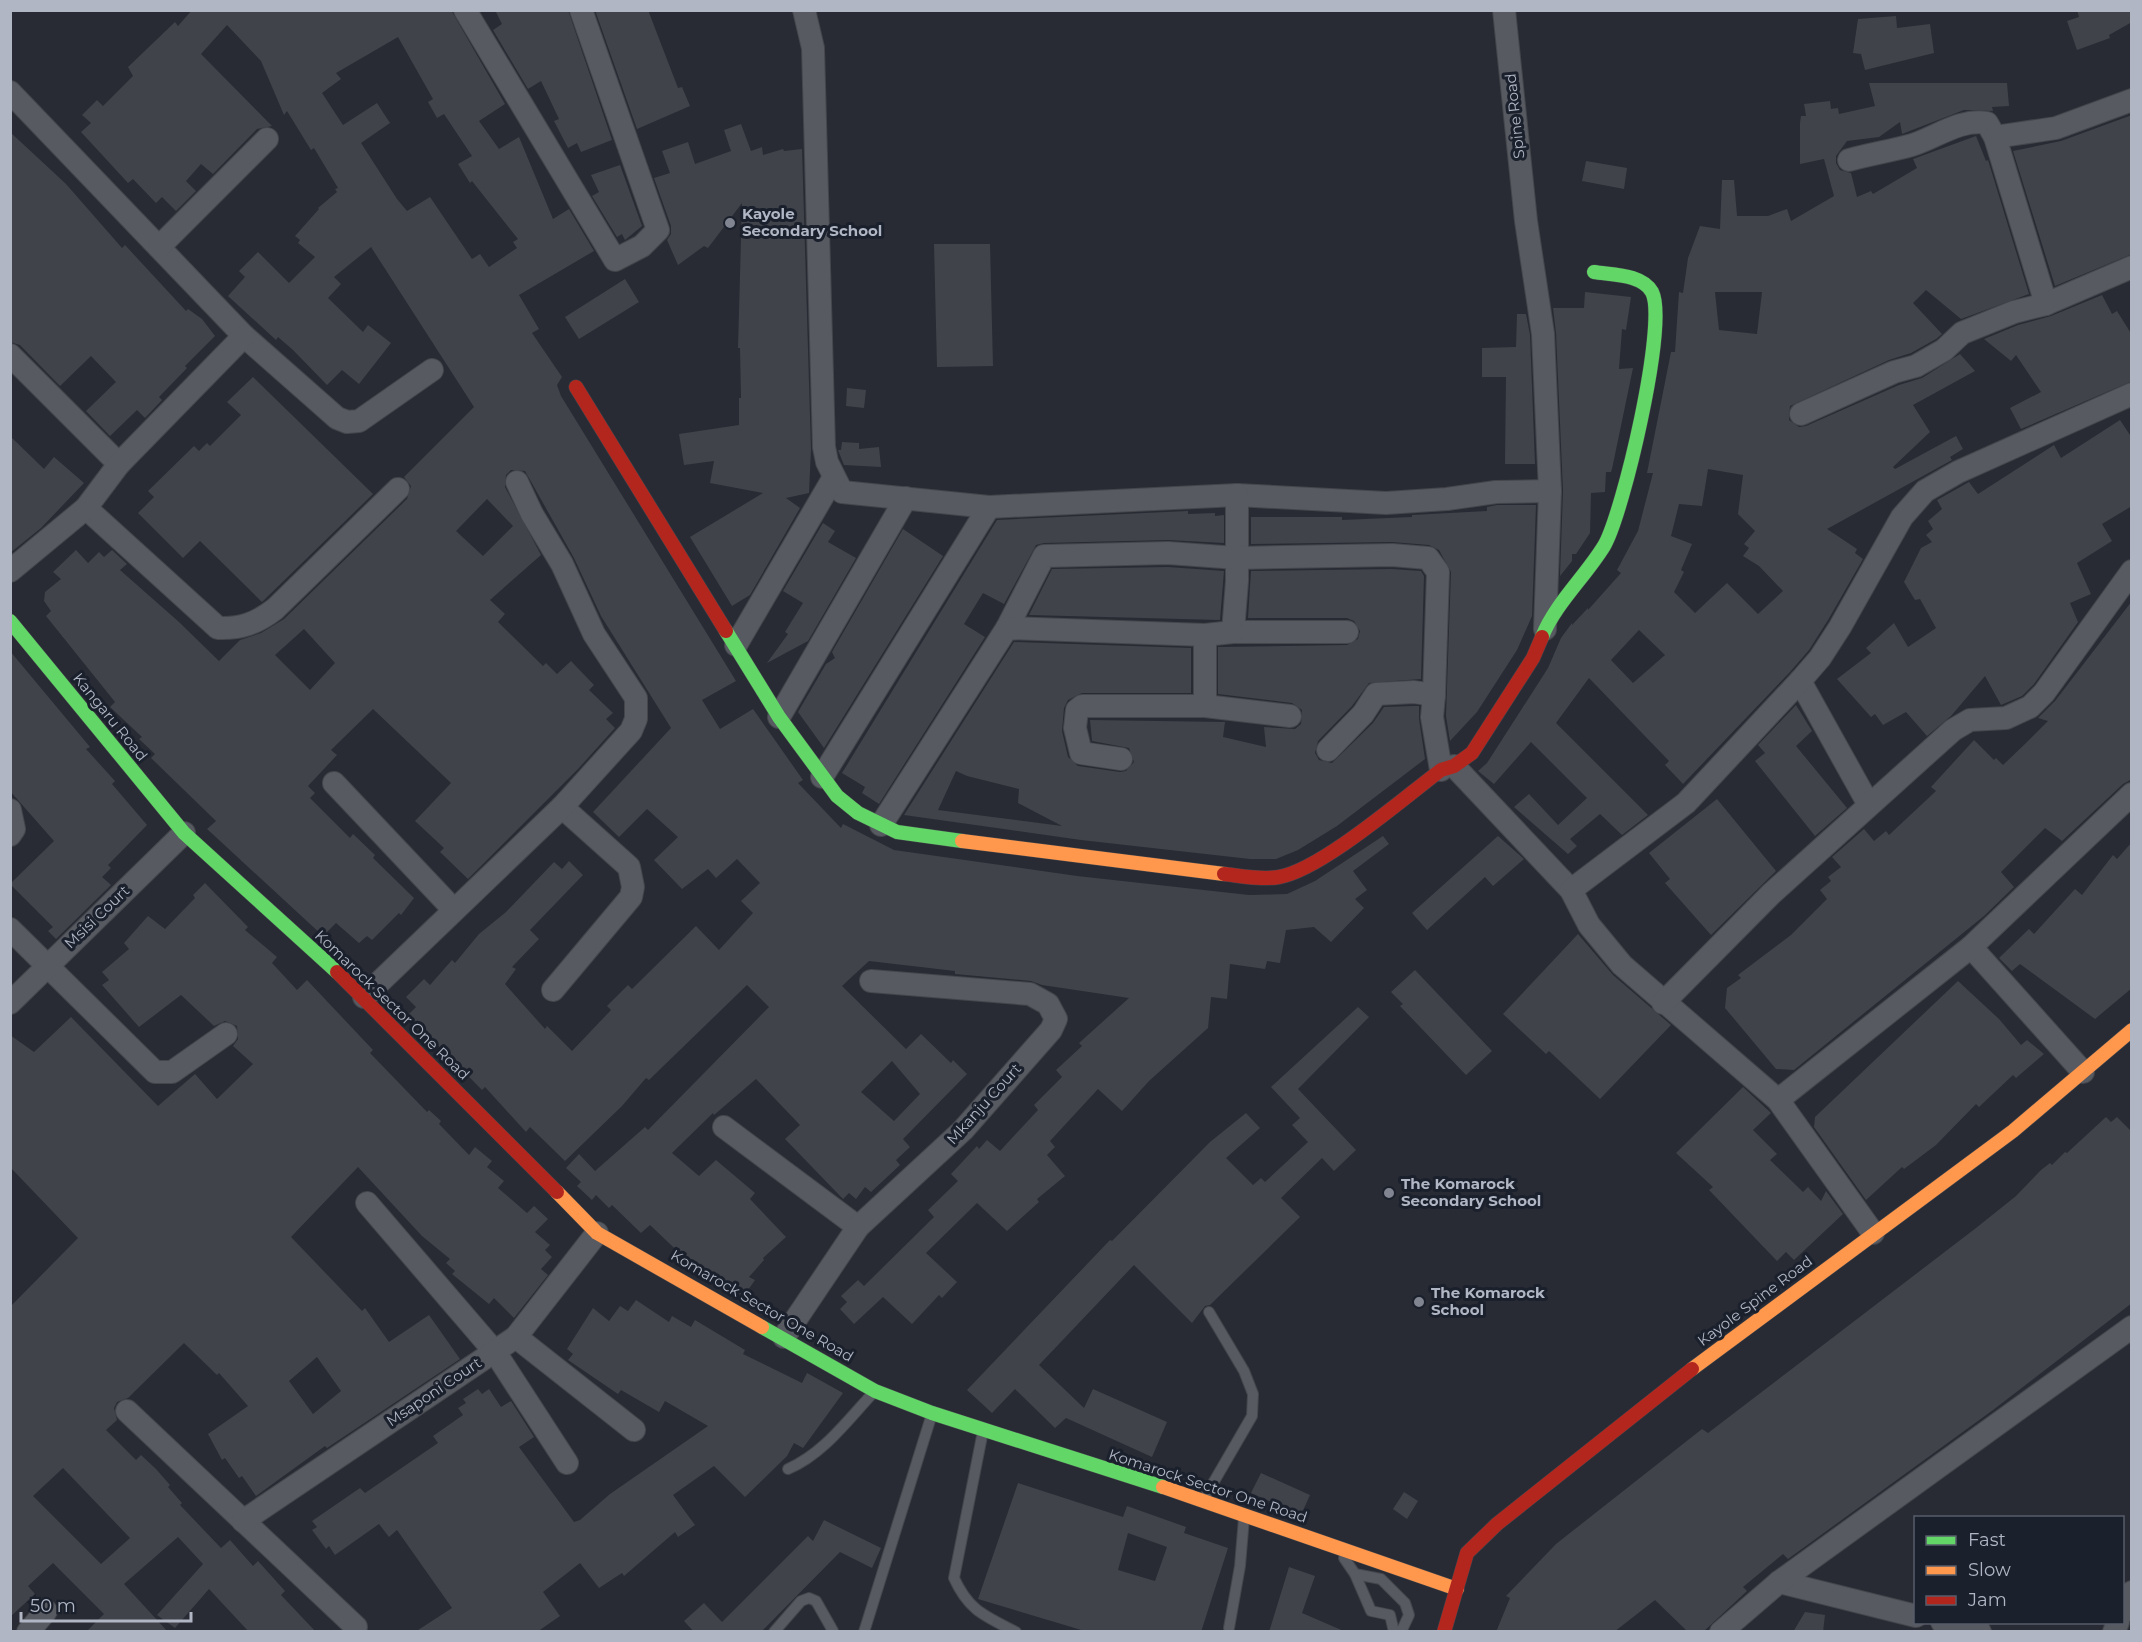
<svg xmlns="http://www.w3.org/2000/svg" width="2142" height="1642" font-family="Montserrat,sans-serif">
<rect width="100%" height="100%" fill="#282b33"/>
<g fill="#40434a" fill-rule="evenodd">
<path d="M192,10H451L505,104L479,121L499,149L519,137L553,219L569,209L594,251L519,295L539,329L532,333L562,377L557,385L561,396L736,681L702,700L720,729L753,709L803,780L798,783L841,828L843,824L894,850L1077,876L1249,895L1287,894L1315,881L1383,836L1389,844L1353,871L1367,890L1355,899L1364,908L1331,942L1314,927L1286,930L1280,963L1267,961L1265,969L1230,964L1227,999L1211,997L1208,1028L1149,1081L1122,1111L1098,1089L1050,1141L1055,1147L1047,1155L1065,1176L1037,1199L1039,1202L1007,1231L977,1203L929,1250L926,1253L957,1282L942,1298L939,1295L912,1324L883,1297L854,1324L840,1309L847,1302L841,1296L858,1280L864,1286L934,1217L928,1210L958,1181L951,1174L977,1146L979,1149L987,1140L1000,1151L1038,1110L1034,1105L1062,1077L1056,1070L1082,1046L1079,1043L1129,998L1042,985L1031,981L955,974V971L869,961L842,986L906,1049L921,1034L951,1063L953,1060L967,1074L903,1139L910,1147L896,1160L900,1165L871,1192L865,1187L856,1199L849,1193L843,1199L785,1139L800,1125L756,1079L714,1115L713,1113L672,1153L699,1176L716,1160L755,1193L750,1199L786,1237L763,1258L764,1260L749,1277L755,1280L744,1296L691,1264L650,1225L641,1233L612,1205L609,1208L596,1195L592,1200L577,1186L581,1182L566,1168L579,1154L595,1171L645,1127L648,1130L769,1007L747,985L649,1080L646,1078L622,1106L565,1161L530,1127L526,1132L485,1087L482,1090L408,1015L416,1007L406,997L424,979L430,985L452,960L455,963L479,934L506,912L554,862L562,869L569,861L583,875L530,930L539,939L512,967L516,969L505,984L545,1029L547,1026L572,1051L611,1010L607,1006L628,985L632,989L696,926L719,950L753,913L741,901L760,883L737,859L716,878L708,869L682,889L654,860L678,837L647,809L619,837L593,812L671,728L601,616L574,558L525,471L511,470L506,475L505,487L541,555L490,600L505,614L498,622L543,666L546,663L557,674L571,661L594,685L589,690L613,713L606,719L615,728L578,769L468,879L440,852L444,848L415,821L451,783L373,709L331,750L337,755L308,786L315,793L310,798L350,838L353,834L375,855L373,858L414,898L401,915L399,913L372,940L367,936L359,943L336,923L323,936L219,840L207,829L216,821L151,758L155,754L139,739L142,737L110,707L115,702L46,616L51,611L44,601L45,592L61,579L53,572L76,550L88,563L99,552L104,557L112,550L127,564L120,570L179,622L219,661L240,640L261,633L284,619L407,499L411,486L404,477L474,407L371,247L334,277L341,284L328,298L363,332L368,325L391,343L359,384L342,370L327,385L293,350L278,337L276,340L228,296L245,277L239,271L258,252L289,283L315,257L298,243L300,240L295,236L319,209L318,208L337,192L335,189L338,188L314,148L311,150L287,111L284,115L261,61L227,25L201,54L272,126L257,129L213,174L201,164L186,181L196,191L176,211L162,197L156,203L133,179L128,183L81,132L91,123L82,115L97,100L103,106L133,76L128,67L175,22L178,26ZM398,37L433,99L428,102L437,118L444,114L472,156L458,164L470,183L472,181L518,239L513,242L517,248L489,267L480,254L472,259L430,197L407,211L397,199L361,143L390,123L377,103L343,125L322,93L341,79L336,73ZM487,499L513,526L483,556L456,531ZM304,629L335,663L310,690L275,655ZM892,1061L920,1094L894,1121L861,1092Z"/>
<polygon points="495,10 568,10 612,140 581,152 577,143 568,148 554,121 559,119 541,81 528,89 493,30 502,24"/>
<polygon points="595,10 648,10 678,88 682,87 690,106 637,129"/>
<polygon points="2077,10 2132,10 2132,22 2109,35 2110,38 2077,50 2067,21 2079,17"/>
<polygon points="1896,16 1897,28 1930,24 1934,53 1865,70 1861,54 1853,53 1858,19"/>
<path d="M1869,83H2007L2009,106L1992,107L1993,111L1964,110L1902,134L1900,122L1879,137L1847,141L1836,156V163L1840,170L1851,173L1857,197L1871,191L1873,194L1917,168L1913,159L1976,136L1986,161L1988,160L2029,294L1961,319L1926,290L1913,303L1942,334L1936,339L1911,353L1889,360L1790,406L1789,420L1799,427L1806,426L1899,385L1922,378L1960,354L1975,371L1913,405L1930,432L1893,467L1895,469L1956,436L1963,449L1950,457L1952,460L1827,529L1857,549L1855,553L1863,559L1828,620L1809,650L1790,672L1683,784L1665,765L1669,761L1589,678L1556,723L1648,815L1622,835L1600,814L1570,839L1577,846L1568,854L1514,807L1529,794L1558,825L1587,798L1531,742L1494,784L1478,771L1487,763L1548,668L1561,638L1572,623V625L1588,608V610L1621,573L1617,570L1638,531L1653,473H1647L1671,352H1675L1679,292L1683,293L1688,258L1700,226L1720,229L1722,180H1734L1737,216H1768L1787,209L1791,221L1834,196L1824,159L1800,164V123L1801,116H1806L1804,104L1830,101L1831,109L1838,108L1839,114L1875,106ZM1715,292H1762L1757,334L1719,330ZM1708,469L1743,475L1738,514L1755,531L1744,544L1749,548L1743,556L1759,566L1783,591L1758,614L1727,583L1695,613L1674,592L1684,572L1681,570L1692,544L1671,536L1679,504L1702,506ZM1639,630L1665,655L1633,683L1611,660Z"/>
<polygon points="2132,115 2132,254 2055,286 2013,151 2061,141"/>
<polygon points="741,124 751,151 762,147 763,155 783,149 784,151 802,149 811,449 809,493 786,498 800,508 750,595 732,606 690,537 763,493 710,483 714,461 684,465 679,434 739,425 739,398 741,398 740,348 738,348 742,203 708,248 704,246 678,265 667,240 671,234 671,226 654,178 670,173 662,151 688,142 695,164 731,151 724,130"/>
<polygon points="10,132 66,184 122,248 125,245 186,311 188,309 202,319 215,336 185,366 187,368 159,397 162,400 145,418 137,410 110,436 86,411 116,382 91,356 60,386 20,345 10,342"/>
<polygon points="1586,161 1627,168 1624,189 1582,181"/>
<polygon points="620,165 642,226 625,240 622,234 617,237 592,196 599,192 591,175"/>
<polygon points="934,244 990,244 993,366 937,367"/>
<polygon points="625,279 639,302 579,339 565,317"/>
<polygon points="1585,292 1631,297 1626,330 1622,329 1619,369 1633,368 1612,469 1611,472 1606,472 1605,492 1591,493 1590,533 1576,554 1572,554 1572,561 1560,576 1563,490 1556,333 1553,308 1584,308"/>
<polygon points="2102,295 2112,314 2117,311 2132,335 2132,381 2021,429 2010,408 2041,392 2016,355 2011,361 1984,339 2018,325 2051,316"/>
<polygon points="1517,314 1526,314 1530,335 1535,464 1505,464 1506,377 1482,377 1482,348 1516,347"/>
<polygon points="253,377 373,494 262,602 200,541 183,558 138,513 154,497 148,491 194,446 199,451 207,443 210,446 241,415 227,402"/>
<polygon points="847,388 866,390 864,408 846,406"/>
<polygon points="2120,420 2132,438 2132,506 2102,524 2112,541 2077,563 2091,594 2070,603 2078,622 2034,684 2022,696 2001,705 1985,676 1951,716 1927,736 1906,712 1883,725 1875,714 1871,717 1837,679 1871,653 1866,648 1894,623 1908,647 1936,628 1920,599 1915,600 1904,582 1921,548 1932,542 1926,535 1933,529 1928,521 1942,509 1937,500 1969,482 1978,494 2054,445 2061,458"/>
<polygon points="10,436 44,469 54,457 84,483 41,528 10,553"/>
<polygon points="842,442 859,443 859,449 879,447 881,467 844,465 838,450 841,450"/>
<polygon points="1497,505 1536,505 1532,616 1517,650 1477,712 1450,741 1446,716 1451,572 1439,550 1429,545 1392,542 1251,544 1251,517 1342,517 1342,520 1412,517 1412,515 1487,511 1487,507"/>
<polygon points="1188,511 1188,514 1215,513 1215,516 1224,515 1224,543 1168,540 1044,543 1036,545 1004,604 983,593 964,624 985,637 879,804 862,793 865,787 842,773 997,520"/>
<polygon points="823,523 835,531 828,542 856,558 808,641 767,663 788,634 785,632 803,603 783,591"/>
<polygon points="903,529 943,556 824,748 798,712 826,664 835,658 832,652"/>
<polygon points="1168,567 1224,571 1220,620 1029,615 1052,569"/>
<path d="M1392,569L1421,571L1424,576L1421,679L1369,683L1352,706L1318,741L1315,753L1319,760L1332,763L1373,723L1384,707L1413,706H1419V719L1425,759L1337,826L1298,850L1276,859H1250L1081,840L904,815L1014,642L1191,648V693H1082L1068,700L1064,708L1062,731L1068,757L1078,766L1120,772L1126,771L1134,762L1129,748L1092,741L1090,720L1225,722L1223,737L1266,747L1264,727L1295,729L1301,724L1302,710L1292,703L1218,694V647L1347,645L1358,639L1360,631L1354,621L1347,618H1248L1251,571ZM956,771L967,776L1019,789L1018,803L1062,826L938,810Z"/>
<polygon points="2132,601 2132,779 2123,784 2062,841 2045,828 2001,872 2014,887 1984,916 1794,1070 1776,1069 1725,1008 1727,988 1741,978 1738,975 1791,935 1827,899 1820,890 1831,881 1828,877 1841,867 1832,857 1864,829 1874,841 1886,831 1889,835 1936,791 1931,787 1974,740 1994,760 1996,758 2003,765 2026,743 2048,721 2038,718 2055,701"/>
<polygon points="10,651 90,747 86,749 115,781 112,784 147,825 108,865 111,868 102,877 111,885 56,939 48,931 53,927 10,884 54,841 10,791"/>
<polygon points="1796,705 1812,731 1796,746 1847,808 1815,836 1755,761 1765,753 1758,745"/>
<polygon points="1717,799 1776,871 1711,935 1665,883 1670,879 1649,853"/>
<polygon points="1498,836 1524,859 1493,886 1485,877 1427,930 1412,913"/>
<polygon points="2132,842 2132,988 2095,1019 2020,964 2012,971 1999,958 2029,929 2034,934 2075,889 2082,895 2113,855 2117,859"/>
<path d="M205,883L248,927L245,930L277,957L272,963L297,990L307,980L373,1050L370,1053L427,1112L429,1110L441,1121L439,1124L469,1155L475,1147L492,1161L487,1167L504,1181L498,1188L527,1213L534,1206L548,1219L535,1232L550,1245L545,1250L552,1257L541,1269L548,1275L514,1318L494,1298L489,1304L452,1274L455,1271L446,1263L450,1259L422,1236L358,1167L291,1237L362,1311L365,1308L389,1342L429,1315L460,1359L327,1448L325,1446L256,1496L242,1476L239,1478L225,1458L222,1460L208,1434L248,1406L219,1373L217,1375L184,1343L128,1398L117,1402L114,1408L117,1420L106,1430L136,1460L141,1455L156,1469L170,1485L168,1487L182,1503L180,1505L221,1548L230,1540L253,1566L258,1561L285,1591L281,1595L316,1632H249L209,1589L175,1628L157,1615L203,1564L178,1537L124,1584L168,1632H86L104,1614L53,1563L28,1586L35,1594L10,1617V1307L78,1238L10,1167V1035L34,1052L71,1017L158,1106L195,1074L217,1099L253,1064L233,1046L238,1039L237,1026L225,1021L214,1026L181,995L139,1027L102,985L109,980L102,972L129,949L124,943L148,916L165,929L195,898L193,895ZM317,1357L341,1391L313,1414L289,1381ZM63,1468L130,1538L101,1564L33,1496Z"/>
<polygon points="1578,934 1613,975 1671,1025 1600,1099 1549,1051 1546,1054 1503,1014"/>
<polygon points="1415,970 1492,1051 1466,1075 1400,1006 1403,1004 1391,992"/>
<polygon points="1958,981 1999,1019 2021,1045 2027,1040 2044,1054 2016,1078 2013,1075 1979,1107 1976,1104 1936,1145 1904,1169 1902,1167 1866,1200 1814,1127 1815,1117"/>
<polygon points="1358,1007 1369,1017 1298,1089 1356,1150 1334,1171 1322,1158 1281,1198 1300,1217 1210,1305 1205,1306 1192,1323 1134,1265 1039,1365 1084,1408 1093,1389 1167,1422 1152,1457 1066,1418 1055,1428 1015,1389 992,1413 967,1390 1110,1240 1112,1241 1210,1142 1246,1113 1260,1128 1226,1158 1253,1185 1261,1178 1265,1182 1308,1142 1292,1125 1300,1118 1271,1087"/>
<polygon points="1743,1087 1771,1113 1753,1130 1777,1154 1770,1160 1803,1192 1808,1187 1821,1201 1826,1191 1843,1214 1794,1260 1786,1252 1777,1261 1709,1190 1713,1187 1676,1153"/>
<polygon points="2106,1117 2111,1122 2117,1117 2132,1132 2132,1303 1993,1410 1788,1559 1783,1554 1743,1587 1747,1591 1703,1632 1688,1632 1655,1600 1614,1632 1496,1632 1510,1598 1506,1596 1556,1544 1702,1429 1708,1433 1976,1228 2016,1196 2041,1170 2050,1163 2052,1165 2065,1152 2067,1153"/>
<polygon points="636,1300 669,1322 672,1316 691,1327 695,1320 745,1350 743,1354 802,1383 807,1373 843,1393 803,1448 794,1443 787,1456 745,1497 714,1466 673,1495 695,1525 678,1537 675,1532 624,1576 622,1573 599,1588 580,1563 543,1592 560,1616 537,1632 415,1632 452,1608 397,1530 389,1537 379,1524 335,1555 329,1546 326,1549 312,1530 317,1527 312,1521 360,1488 365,1493 438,1443 433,1436 463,1415 458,1408 466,1403 463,1399 478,1389 482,1394 489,1389 501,1407 511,1401 534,1437 519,1447 574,1522 580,1520 610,1494 708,1426 665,1401 659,1412 621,1390 618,1394 568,1360 573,1354 567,1349 593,1308 609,1321 620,1306 628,1311"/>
<polygon points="1261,1473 1310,1495 1301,1515 1251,1493"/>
<path d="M1018,1483L1123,1517L1127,1506L1186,1527L1184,1533L1228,1548L1201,1632H1088L978,1599ZM1128,1533L1167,1547L1155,1581L1118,1570Z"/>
<polygon points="1404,1492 1418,1501 1407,1519 1393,1509"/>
<polygon points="824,1520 881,1548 872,1568 840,1552 761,1632 694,1632 684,1621 704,1603 722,1622 808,1536 813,1541"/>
<polygon points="1289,1567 1315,1576 1302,1613 1346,1632 1269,1632"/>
<polygon points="1805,1612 1825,1615 1823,1632 1793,1632"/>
</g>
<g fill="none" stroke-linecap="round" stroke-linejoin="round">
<defs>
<g id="lane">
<path d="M983,1431L954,1578C969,1611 985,1616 1016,1632"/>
<path d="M788,1469C823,1454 847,1421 873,1393"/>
<polyline points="1205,1497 1252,1416 1253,1394 1244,1371 1209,1312"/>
<polyline points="1344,1558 1355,1574 1381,1579 1405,1603 1409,1615 1401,1632"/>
<polyline points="1355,1574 1371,1611 1390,1615 1394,1632"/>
<polyline points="1229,1628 1240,1566 1244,1518"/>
<polyline points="774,1632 801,1601 809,1598 816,1601 833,1631"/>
<polyline points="864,1632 931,1417"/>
</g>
<g id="street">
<polyline points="465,10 615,260 642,246 658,230 581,10"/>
<polyline points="804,10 813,48 824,447 827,462 842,492 989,507 1237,495 1386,503 1447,499 1496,492 1550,491"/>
<polyline points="1504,10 1526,221 1543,334 1550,491 1545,629"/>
<polyline points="10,92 244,336 337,418 347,422 359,421 432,370"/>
<path d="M1849,160C1870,154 1891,151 1912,145C1935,138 1961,118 1987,123L1995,137"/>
<polyline points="159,247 267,139"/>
<polyline points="2046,304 1995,137 2056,128 2132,100"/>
<polyline points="10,355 119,464"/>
<polyline points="1801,414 1894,372 1916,366 1944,350 1962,333 2014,312 2046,304 2132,267"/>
<polyline points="1237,495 1237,581 1233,632 1347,632"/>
<path d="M86,508L218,628C241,629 257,623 275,609L398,489"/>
<polyline points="10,571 86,508 119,464 244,336"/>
<polyline points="1007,628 1044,556 1168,553 1237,558 1392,555 1428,558 1438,572 1434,695"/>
<polyline points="736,645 834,477"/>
<polyline points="1800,681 1869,805"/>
<polyline points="1205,706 1290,716"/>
<polyline points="779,717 906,498"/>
<polyline points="1328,750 1363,714 1376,694 1414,692 1434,695 1432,717 1441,770"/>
<polyline points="1121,759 1081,753 1075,728 1077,710 1082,706 1205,706 1205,635"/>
<polyline points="1454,766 1571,890 1589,925 1622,965 1778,1100 1873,1233"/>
<polyline points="822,777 989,507"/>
<polyline points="334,783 454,910"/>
<polyline points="10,810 14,829 10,835"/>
<polyline points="881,825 1007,628 1205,635 1233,632"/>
<polyline points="1571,890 1686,803 1800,681 1820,658 1840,627 1902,517 1925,491 1958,472 2132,394"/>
<polyline points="10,929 155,1072 172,1072 226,1034"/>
<polyline points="1971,947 2083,1072"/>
<polyline points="553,990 631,897 633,887 629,867 562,807"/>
<polyline points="364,997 562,807 631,731 636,719 636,698 594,634 562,564 532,514 517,482"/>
<polyline points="10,1003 184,833"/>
<polyline points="1663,1003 1771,894 1953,730 1970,720 2006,718 2030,707 2044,693 2132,571"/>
<polyline points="1778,1100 1971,947 2132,794"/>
<polyline points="724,1127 858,1227"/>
<polyline points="367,1203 495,1352 567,1463"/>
<polyline points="516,1337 634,1430"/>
<polyline points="784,1337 858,1227 963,1130 1051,1030 1056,1019 1048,1004 1030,994 871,981"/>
<polyline points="127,1411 356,1627"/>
<polyline points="243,1521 516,1337 597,1233"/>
<polyline points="1779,1582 1916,1616"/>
<polyline points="2122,1613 2132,1592"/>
<polyline points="1942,1622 1980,1632"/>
<polyline points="28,1632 46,1611"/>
<polyline points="1721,1632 1779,1582 2132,1327"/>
<polyline points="2114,1632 2118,1622"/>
</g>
<g id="fast">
<polyline points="10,621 184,833 337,972"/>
<polyline points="726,631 779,717 837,796 858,813 897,832 962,841"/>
<path d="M1542,637C1555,604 1585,577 1604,546C1623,514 1668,323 1652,292C1642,274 1612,275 1594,272"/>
<polyline points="762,1327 875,1391 932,1413 1163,1487"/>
</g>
<g id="slow">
<polyline points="962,841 1224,874"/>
<polyline points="557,1192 597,1233 762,1327"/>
<polyline points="1692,1369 2013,1131 2132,1030"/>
<polyline points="1163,1487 1457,1589"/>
</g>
<g id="jam">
<polyline points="576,387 726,631"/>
<path d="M1224,874C1241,876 1262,880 1279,877C1321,870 1405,797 1441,770L1454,766L1472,753L1533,658L1542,637"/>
<polyline points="337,972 557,1192"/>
<polyline points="1444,1632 1467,1553 1497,1524 1692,1369"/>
</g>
</defs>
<use href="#lane" stroke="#44464c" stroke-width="12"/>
<use href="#street" stroke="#44464c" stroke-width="24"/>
<use href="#fast" stroke="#44464c" stroke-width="15"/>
<use href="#slow" stroke="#44464c" stroke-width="15"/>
<use href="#jam" stroke="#44464c" stroke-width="15"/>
<use href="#lane" stroke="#575a61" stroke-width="10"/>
<use href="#street" stroke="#575a61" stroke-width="22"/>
<use href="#fast" stroke="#63d668" stroke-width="14"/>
<use href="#slow" stroke="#ff974d" stroke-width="14"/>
<use href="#jam" stroke="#b3261e" stroke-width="14"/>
</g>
<g fill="#818591" stroke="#1b202d" stroke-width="2">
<circle cx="730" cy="223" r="6"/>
<circle cx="1389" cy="1193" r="6"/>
<circle cx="1419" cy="1302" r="6"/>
</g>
<g text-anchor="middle" stroke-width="6" stroke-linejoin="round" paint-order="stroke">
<g font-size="15" fill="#b1b6c4" stroke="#1b202d">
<text transform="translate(1515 116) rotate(-96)" y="5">Spine Road</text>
<text transform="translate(110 717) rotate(51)" y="5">Kangaru Road</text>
<text transform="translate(97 917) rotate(-44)" y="5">Msisi Court</text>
<text transform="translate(392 1005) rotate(44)" y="5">Komarock Sector One Road</text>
<text transform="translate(984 1104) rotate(-48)" y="5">Mkanju Court</text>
<text transform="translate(1755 1301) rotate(-37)" y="5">Kayole Spine Road</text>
<text transform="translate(762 1306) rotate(30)" y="5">Komarock Sector One Road</text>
<text transform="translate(434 1392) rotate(-34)" y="5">Msaponi Court</text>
<text transform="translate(1208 1486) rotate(18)" y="5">Komarock Sector One Road</text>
</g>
<g font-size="15" font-weight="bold" fill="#b1b6c4" stroke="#1b202d" text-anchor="start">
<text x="742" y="219">Kayole<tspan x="742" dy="17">Secondary School</tspan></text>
<text x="1401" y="1189">The Komarock<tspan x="1401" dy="17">Secondary School</tspan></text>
<text x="1431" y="1298">The Komarock<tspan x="1431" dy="17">School</tspan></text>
</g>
</g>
<rect width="2142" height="1642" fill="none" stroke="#b1b6c4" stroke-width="24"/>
<rect x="1914" y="1516" width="210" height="108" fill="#1b202d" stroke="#575c69" stroke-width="1.5"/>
<rect x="1926" y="1536" width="30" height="9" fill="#63d668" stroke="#575c69" stroke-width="1.5"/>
<text x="1968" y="1546" font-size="18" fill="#b1b6c4">Fast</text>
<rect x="1926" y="1566" width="30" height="9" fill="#ff974d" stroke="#575c69" stroke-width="1.5"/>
<text x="1968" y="1576" font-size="18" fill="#b1b6c4">Slow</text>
<rect x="1926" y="1596" width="30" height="9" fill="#b3261e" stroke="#575c69" stroke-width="1.5"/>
<text x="1968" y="1606" font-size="18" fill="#b1b6c4">Jam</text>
<path d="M21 1612v9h170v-9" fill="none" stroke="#b1b6c4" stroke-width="3"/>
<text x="30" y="1612" font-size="18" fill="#b1b6c4" stroke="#1b202d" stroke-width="4.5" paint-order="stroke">50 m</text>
</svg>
